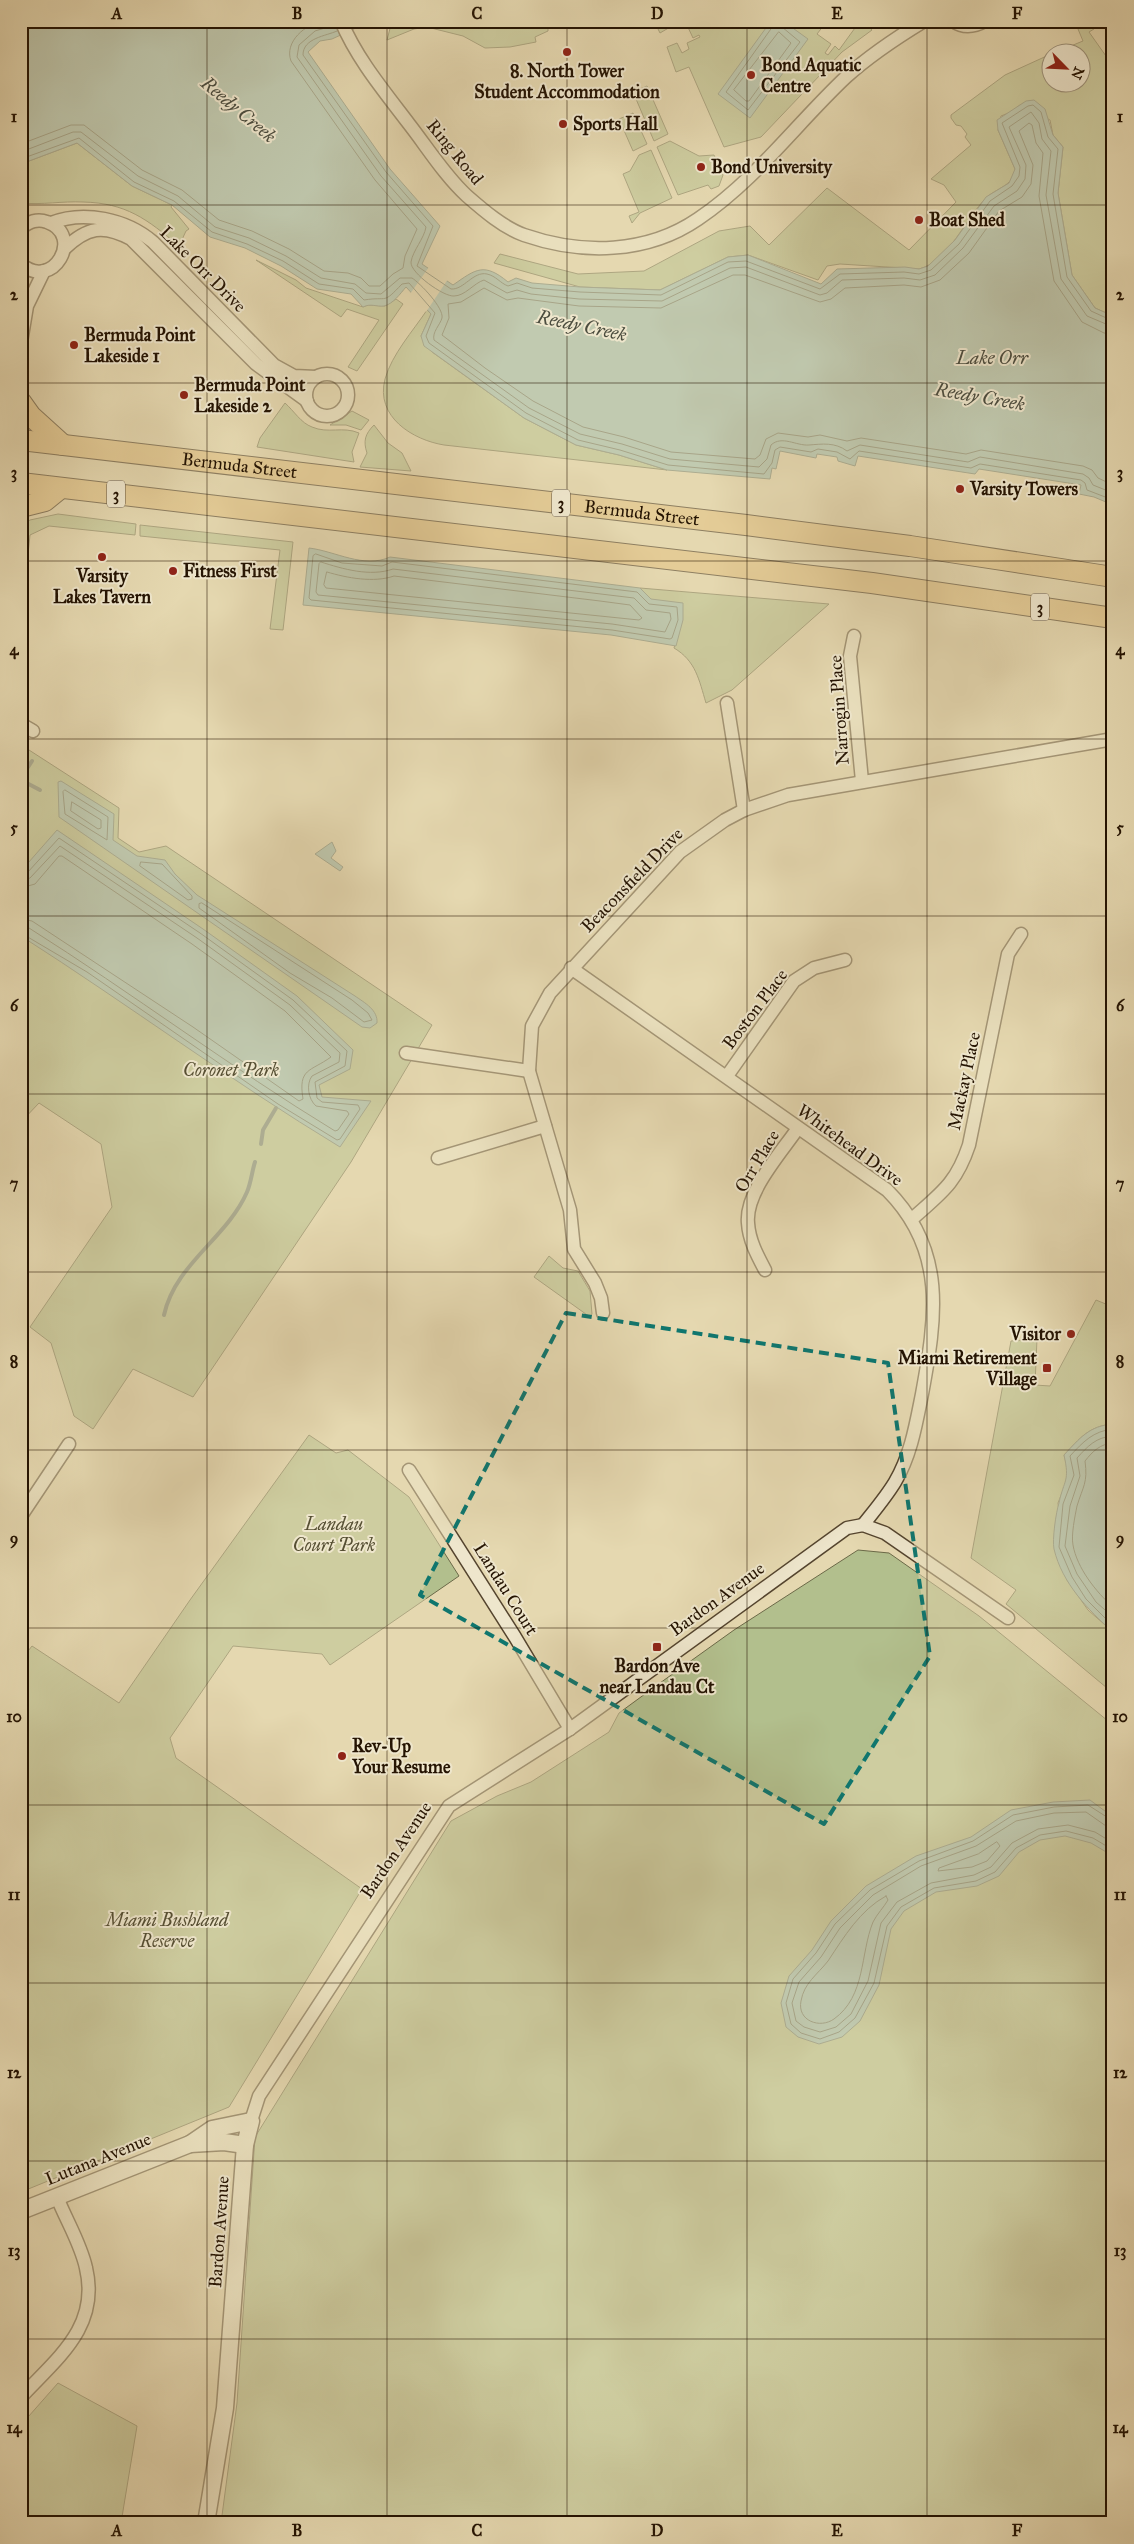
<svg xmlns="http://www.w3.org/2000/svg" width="1134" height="2544" font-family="'IM FELL Great Primer',serif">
<rect width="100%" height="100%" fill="#e5d8b0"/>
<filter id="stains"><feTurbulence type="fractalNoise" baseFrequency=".004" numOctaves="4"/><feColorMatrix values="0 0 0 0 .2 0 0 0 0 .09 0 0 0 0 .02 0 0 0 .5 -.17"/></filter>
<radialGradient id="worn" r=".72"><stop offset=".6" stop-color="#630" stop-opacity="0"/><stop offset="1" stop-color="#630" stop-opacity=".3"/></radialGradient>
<g fill="#b2bf8d" stroke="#6b6948">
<polygon points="392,21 559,21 548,27 548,31 535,37 536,42 510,47 485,48 463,36 427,27 414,29 387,40"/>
<polygon points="654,21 805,21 815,28 821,21 827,21 817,34 831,44 825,53 828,55 835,46 839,50 860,21 863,21 872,30 842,52 761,137 724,147 689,67 676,72 667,47 677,43 682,53 689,49 687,43 700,37 699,35 693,38 686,23 679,26 677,23 660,33"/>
<path d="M1090,22L1094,29L1089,32L1113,66V316L1095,308L1072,275L1058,193L1063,147L1053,135L1050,120L1020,105L1011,112L1001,116L998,130L1015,169C1014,186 996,188 986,198C965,219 949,261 919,269L840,264L827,266L818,280L748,255L728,257L660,290L580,287L494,263L500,254L578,274L644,271L719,231L750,226L769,245L827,188L909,250L956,202L944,185L931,179L971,145L965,137L967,134L961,126L956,125L951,118V115L1005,75L1051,54L1052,82H1082V52H1056L1083,41L1078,29Z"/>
<polygon points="647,86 668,134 654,141 633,92"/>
<polygon points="633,113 647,144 633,151 619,119"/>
<polygon points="670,141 699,156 714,155 723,175 719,186 711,189 708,185 678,195 657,147"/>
<path d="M77,143L132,186L172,205L171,207L189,229L186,231L179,246C147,219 126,203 83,202C62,201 43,205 21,203V164Z"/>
<polygon points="651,150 672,198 640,213 632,223 629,216 639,212 623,174 630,171 639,155"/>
<polygon points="256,260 296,280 306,288 363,307 368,305 385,306 396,299 403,304 357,371 348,367 379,320 347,309 341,317"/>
<path d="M427,310L431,314L421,336L432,352L524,418L576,445L619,455L667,470L444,445C413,440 375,417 385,379C392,354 413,331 427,310Z"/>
<path d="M285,403C294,411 301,423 312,427C328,434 343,426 359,433L352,452L354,462L257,447L260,438Z"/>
<polygon points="352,411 369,420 361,430 346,425 330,425"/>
<path d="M374,425L388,443L402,453L411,471L360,467L367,453C363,441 365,434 374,425Z"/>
<polygon points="58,514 136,524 135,535 49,526 30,535 21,624 22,525 30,520"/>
<polygon points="140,525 293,542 283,630 270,629 280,550 140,536"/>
<path d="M640,588L829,604L732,690L706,703C699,680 696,661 674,648L682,620L650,599Z"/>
<polygon points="29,750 119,808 118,838 139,852 166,846 432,1025 351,1162 193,1397 133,1369 93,1429 74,1416 51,1343 30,1327 112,1207 101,1144 39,1103 21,1122 21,762"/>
<polygon points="549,1256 563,1268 578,1271 590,1291 592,1314 590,1317 534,1277"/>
<path d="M1096,1300L1113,1307V1424C1089,1426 1080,1438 1064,1455L1069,1475L1058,1503L1067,1580L1088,1610L1113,1632V1693L1006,1604L1016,1590L971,1558L1011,1341L1037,1339L1035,1385L1050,1386Z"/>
<polygon points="309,1435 336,1453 348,1450 409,1497 459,1576 330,1665 322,1654 233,1646 170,1738 176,1758 362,1889 229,2107 21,2192 21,1660 32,1646 119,1703 190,1600"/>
<polygon points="858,1550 889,1553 979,1616 1113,1725 1113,2523 221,2523 237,2403 255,2137 451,1821 497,1796 531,1782 609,1732 619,1713 660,1683 734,1630"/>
<polygon points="58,2383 137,2426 121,2523 21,2523 21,2425"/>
</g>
<g fill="#96b9af" stroke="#68776a">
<path d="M21,21H371L332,39L320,41L308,52L390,169L440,226L422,264L453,285C476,269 484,262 508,282L516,278L532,283L580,287L660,290L728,257L748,255L821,284L837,269L905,267L919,269L928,266L955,240L986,197L1009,183L1015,169L998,130L997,120L1026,101L1034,100L1045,109L1053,135L1063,147L1058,193L1072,275L1095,308L1113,316V505L1094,497L1079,494L1081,485L979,469L975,474L858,456L855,466L838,461L837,457L817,454L816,458L780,451L776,469L772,468L770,479L667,470L619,455L576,445L524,418L424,346L421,336L431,314L406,287C400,294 393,304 384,306C376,307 371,303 363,307L351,294L317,289L281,266L245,248L210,237L172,205L132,186L77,143L21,164Z"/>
<polygon points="771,21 783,21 808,39 750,118 718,94"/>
<path d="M309,548C335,551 364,569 390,557L640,588L651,599L683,603V620L676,646L611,635L303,605Z"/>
<path d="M61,781L114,814L113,840L137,856L165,860L175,874L197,895L355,996C365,1003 378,1010 377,1023L370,1028L362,1027L59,817L58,782Z"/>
<path d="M57,830L203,929L297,996L353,1050L350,1069L319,1085L322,1097L371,1101L340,1147C231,1081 129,1005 21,936V871Z"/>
<polygon points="332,842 336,851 331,858 343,867 340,871 315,854"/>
<path d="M1113,1424V1632C1088,1610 1062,1583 1054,1549C1052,1540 1056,1512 1059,1503C1064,1479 1070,1482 1064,1455C1080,1438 1089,1426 1113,1424Z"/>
<polygon points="1090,1800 1113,1817 1113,1856 1091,1843 1065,1836 1040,1840 1019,1852 999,1876 977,1886 936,1892 904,1911 891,1929 879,1985 860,2021 842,2037 819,2044 798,2037 786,2027 781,2003 789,1976 812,1950 831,1921 866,1886 916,1856 971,1837 1011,1810 1053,1802"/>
</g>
<polygon fill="#e5d8b0" points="429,267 448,279 426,312 410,294"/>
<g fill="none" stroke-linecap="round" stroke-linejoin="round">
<g stroke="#5d6658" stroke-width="1">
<polyline points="774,21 773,26 726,92 748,110 800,42 782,27 781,21"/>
<path d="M335,25L315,31L299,45L297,57L381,176L426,227C424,239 413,250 411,262C410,273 444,297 454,296C465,296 474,283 484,280L507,293L517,290L531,294L579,299L662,301L730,268L746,267L820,295L827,293L842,280L904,278L920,280L935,275L963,248L994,206L1017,191L1025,179L1026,165L1009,127L1031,112L1039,123L1042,139L1051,151L1046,195L1061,279L1087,316L1113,327"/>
<path d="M337,31C326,36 303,38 303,55L386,172L433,226L417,266L451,289C464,290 473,271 487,274C496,276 500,283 508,286L517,283L532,288L580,292L661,295L728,262L746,261L820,289L840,274L904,272L919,274L931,270L959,244L990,201L1012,186L1019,176L1020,167L1002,123L1028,106L1033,105L1041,112L1048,137L1058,149L1053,194L1067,277L1091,311L1113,321"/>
<polygon points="779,32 791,43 749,101 746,101 734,90"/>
<path d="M21,144L71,125H84L142,170L182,190L219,220L252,231L289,249L324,271L348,273L361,278L369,286H380L393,274L403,268L405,256L417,229L375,180L291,61C284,42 305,24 323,21"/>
<path d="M21,152L73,132H81L138,176L178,196L215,227L249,238L286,256L321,278L355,284L366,293L381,294L400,278H412C420,283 444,308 442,318C440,325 432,332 434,340L529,408L580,434L622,444L670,459L759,467L767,459L771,445C782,435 796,446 809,445C822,444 835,442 847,451L860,445L968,462L980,457L1083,474L1089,478L1093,485L1113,493"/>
<path d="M21,159L79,138L134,182L174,201L212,232L247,244L283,261L319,284L353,289L364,300C389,296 382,305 402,284L409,283L435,313L426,336L429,343L526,413L578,440L620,450L668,465L764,474L772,463L775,450L780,447L811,452L818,449L837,452L850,459L859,451L971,468L980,464L1081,480L1085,483L1087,490L1113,500"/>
<polyline points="1113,334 1104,333 1082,322 1054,281 1039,196 1043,153 1036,143 1032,125 1029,123 1019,131 1033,165 1031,184 1022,197 999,211 969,253 940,280 921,287 904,285 845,288 831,299 820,302 745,275 733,275 661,308 579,306 518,298 507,300 484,288 461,302 448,304 449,318 442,335 485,368 533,401 583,427 624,437 671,452 755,459 760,455 766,439 778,433 808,437 820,435 847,441 861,438 966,454 981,450 1083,466 1092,470 1098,478 1113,485"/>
<polygon points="316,554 342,563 382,566 392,562 637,592 649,604 677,607 678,620 672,638 670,639 612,630 311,600 309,598 313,556"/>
<path d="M321,562C343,569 370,577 393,569L634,598L646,610L670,613L671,619L665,632L612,624L318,595L316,592L319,564Z"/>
<path d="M327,572C347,578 374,583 394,576L600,601L630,605L642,618L639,620L326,588L324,585Z"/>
<polygon points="65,790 108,817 107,840 65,814 63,792"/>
<polygon points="72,802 101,820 101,828 98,829 71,811"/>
<polygon points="141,862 162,864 192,896 192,899 188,900 140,866"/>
<polyline points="21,874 27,873 59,838 200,933 293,1000 347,1051 345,1066 315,1082 317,1098 322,1102 358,1105 360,1109 340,1139 337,1140 278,1104 87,972 21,933"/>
<path d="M21,881L30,878L60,846L197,938L290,1005L340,1053L339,1062L312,1076C306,1084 308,1099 316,1106L347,1111L349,1114L338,1130L335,1131C230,1067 132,993 29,928L21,926"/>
<path d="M21,888L35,884L59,856H62L192,944L285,1011L331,1057C310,1072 298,1068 303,1099L299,1101L193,1027L32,921L21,919"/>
<polygon points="202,903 352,1000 368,1013 372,1020 364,1022 332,998 290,973 199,908 199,904"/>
<path d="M1113,1429C1093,1431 1083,1442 1070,1456L1074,1475L1063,1504L1059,1547L1072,1577L1086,1599L1113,1626"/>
<path d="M1113,1436C1096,1437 1088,1446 1077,1458L1080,1476L1070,1506L1065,1546L1077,1574L1096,1602L1113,1617"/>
<path d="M1113,1443C1100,1444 1093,1451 1085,1461C1088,1483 1083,1486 1077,1506C1075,1516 1071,1535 1073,1545C1077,1568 1096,1592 1113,1607"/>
<polyline points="1113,1821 1088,1805 1054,1807 1013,1815 973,1841 919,1861 870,1890 835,1924 816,1953 793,1979 786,2003 791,2024 801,2033 820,2039 839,2032 855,2018 874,1983 887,1926 901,1907 934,1888 976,1881 995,1872 1016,1848 1040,1835 1066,1831 1093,1838 1113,1850"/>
<polyline points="1113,1827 1106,1826 1086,1812 1054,1813 1016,1821 976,1846 921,1866 873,1895 840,1928 821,1957 799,1982 792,2003 796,2021 804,2027 820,2032 836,2027 851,2014 868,1981 881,1923 897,1902 931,1883 974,1875 991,1867 1012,1843 1038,1829 1068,1825 1095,1832 1113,1843"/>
<polygon points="997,1842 1000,1846 987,1861 972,1867 938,1871 939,1868 978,1854"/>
<path d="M886,1896L888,1900C884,1907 877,1914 873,1922C860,1954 866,1996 834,2019C820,2029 797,2021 801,2001C804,1983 817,1975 828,1961C844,1937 860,1910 886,1896Z"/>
</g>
<g stroke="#68776a" stroke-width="4">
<polyline points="21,778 32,761"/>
<polyline points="21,780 40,790"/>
<polyline points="21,866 25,867"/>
<polyline points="261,1144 263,1130 276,1108"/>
<path d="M164,1315C175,1264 227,1238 247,1192C251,1183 252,1171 255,1162"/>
</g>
<defs>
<g id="minor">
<path d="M341,21C357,59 384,91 409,124C427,147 445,176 467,196C483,210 504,228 524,235C582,255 647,254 698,219C756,180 796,124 846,77C870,55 896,38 924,21"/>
<path d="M953,21C963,28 974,27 985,21"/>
<path d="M51,223C84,210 126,219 153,242L274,365L294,376L316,377"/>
<path d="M21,228C29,222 37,218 47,222C85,235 53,292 21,264"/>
<path d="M64,249C87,227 103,224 131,239L256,364L307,401"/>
<polyline points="21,342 27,306 44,271"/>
<circle cx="327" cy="395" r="21"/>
<polyline points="854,636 850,656 862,781"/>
<polyline points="727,703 744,810"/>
<polyline points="21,724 33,731"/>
<path d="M571,968L887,1190C947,1250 936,1318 922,1394C916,1424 911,1455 895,1482C886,1497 874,1511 863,1525"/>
<polyline points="406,1053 529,1071"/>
<polyline points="727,1076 794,981 814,968 845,960"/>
<polyline points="438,1158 545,1126"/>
<path d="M912,1219C941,1193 956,1184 969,1145L1008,954L1021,934"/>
<path d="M765,1270C757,1255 749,1240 748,1223C745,1192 781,1153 798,1128"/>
<polyline points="603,1313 601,1298 595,1283 574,1249 570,1210 529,1071 532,1026 550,993 680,852 725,820 744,810 788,795 1113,739"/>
<polyline points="409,1470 515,1637 570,1729"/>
<polyline points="21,1516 69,1444"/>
<polyline points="251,2121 259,2096 449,1806 570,1729 847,1528 863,1525 885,1533 1008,1618"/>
<path d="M21,2397C57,2358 100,2327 86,2268C81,2244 66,2220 57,2197"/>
</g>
<g id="tertiary">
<polyline points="190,2144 224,2142 245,2145"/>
<polyline points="21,2211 190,2144 212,2129 251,2121 245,2145 225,2408 206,2523"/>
</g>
<g id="primary">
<polyline points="21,402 31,416 63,445"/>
<path id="s1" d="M21,440L746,525L910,546L1113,577"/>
<polyline points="21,483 872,583 1113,618"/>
<polyline points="21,507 45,501 61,488"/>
</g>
</defs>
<use href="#minor" stroke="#54442e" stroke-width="15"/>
<use href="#tertiary" stroke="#54442e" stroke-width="19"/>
<use href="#primary" stroke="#241302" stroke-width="22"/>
<use href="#minor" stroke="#eee6cc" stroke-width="12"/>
<use href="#tertiary" stroke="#eee6cc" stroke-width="16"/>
<use href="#primary" stroke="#e2bc78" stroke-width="20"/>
</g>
<path d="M0 0H1134V2544H0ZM566,1313L888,1363L930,1656L824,1824L420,1595Z" fill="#e5d8b0" fill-opacity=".55" fill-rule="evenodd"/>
<path fill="none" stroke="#0f766e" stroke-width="4" stroke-dasharray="10 6" stroke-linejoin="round" d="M566,1313L888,1363L930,1656L824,1824L420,1595Z"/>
<path fill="none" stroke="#241302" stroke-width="1" stroke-opacity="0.55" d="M207,21V2523M387,21V2523M567,21V2523M747,21V2523M927,21V2523M21,205H1113M21,383H1113M21,561H1113M21,739H1113M21,916H1113M21,1094H1113M21,1272H1113M21,1450H1113M21,1628H1113M21,1805H1113M21,1983H1113M21,2161H1113M21,2339H1113"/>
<g fill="#8f2418" stroke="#eee6cc" stroke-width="2">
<circle cx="567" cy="52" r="5"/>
<circle cx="751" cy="75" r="5"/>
<circle cx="563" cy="124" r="5"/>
<circle cx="701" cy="167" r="5"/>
<circle cx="919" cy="220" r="5"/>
<circle cx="74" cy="345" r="5"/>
<circle cx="184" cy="395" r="5"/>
<circle cx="960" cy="489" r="5"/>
<circle cx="102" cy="557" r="5"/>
<circle cx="173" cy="571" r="5"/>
<circle cx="1071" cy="1334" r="5"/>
<rect x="1042" y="1363" width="10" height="10" rx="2.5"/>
<rect x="652" y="1642" width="10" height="10" rx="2.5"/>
<circle cx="342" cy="1756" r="5"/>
</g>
<g text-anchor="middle" stroke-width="4" stroke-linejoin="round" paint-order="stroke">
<g fill="#eee6cc" stroke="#61523f" stroke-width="1">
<rect x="107" y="480.5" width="18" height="27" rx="4"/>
<rect x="552" y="489.5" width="18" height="27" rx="4"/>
<rect x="1031" y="593.5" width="18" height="27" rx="4"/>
</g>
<g font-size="16" font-weight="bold" fill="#241302">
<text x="116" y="500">3</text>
<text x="561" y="509">3</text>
<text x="1040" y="613">3</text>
</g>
<g font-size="18" font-weight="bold" fill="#241302" stroke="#eee6cc" text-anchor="start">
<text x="761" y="71">Bond Aquatic<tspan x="761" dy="21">Centre</tspan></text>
<text x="567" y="77" text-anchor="middle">8. North Tower<tspan x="567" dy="21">Student Accommodation</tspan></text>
<text x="573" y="130">Sports Hall</text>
<text x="711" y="173">Bond University</text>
<text x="929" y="226">Boat Shed</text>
<text x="84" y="341">Bermuda Point<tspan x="84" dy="21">Lakeside 1</tspan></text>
<text x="194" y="391">Bermuda Point<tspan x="194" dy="21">Lakeside 2</tspan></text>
<text x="970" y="495">Varsity Towers</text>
<text x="183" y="577">Fitness First</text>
<text x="102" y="582" text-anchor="middle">Varsity<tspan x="102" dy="21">Lakes Tavern</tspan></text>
<text x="1061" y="1340" text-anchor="end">Visitor</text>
<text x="1037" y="1364" text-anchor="end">Miami Retirement<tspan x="1037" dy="21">Village</tspan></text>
<text x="657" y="1672" text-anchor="middle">Bardon Ave<tspan x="657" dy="21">near Landau Ct</tspan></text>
<text x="352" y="1752">Rev-Up<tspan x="352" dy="21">Your Resume</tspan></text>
</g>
<g font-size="18" fill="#241302" stroke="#eee6cc">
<text transform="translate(455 152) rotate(51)" y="6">Ring Road</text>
<text transform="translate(203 269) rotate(45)" y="6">Lake Orr Drive</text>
<text dy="6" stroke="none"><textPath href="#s1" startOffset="220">Bermuda Street</textPath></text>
<text dy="6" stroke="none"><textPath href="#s1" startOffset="625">Bermuda Street</textPath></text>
<text transform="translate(839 710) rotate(-94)" y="6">Narrogin Place</text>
<text transform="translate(632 880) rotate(-46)" y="6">Beaconsfield Drive</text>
<text transform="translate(755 1009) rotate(-53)" y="6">Boston Place</text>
<text transform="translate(964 1081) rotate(-78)" y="6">Mackay Place</text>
<text transform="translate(850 1145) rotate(36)" y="6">Whitehead Drive</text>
<text transform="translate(757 1161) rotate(-59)" y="6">Orr Place</text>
<text transform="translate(506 1589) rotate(58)" y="6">Landau Court</text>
<text transform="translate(717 1599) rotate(-36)" y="6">Bardon Avenue</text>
<text transform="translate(396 1850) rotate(-56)" y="6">Bardon Avenue</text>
<text transform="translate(98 2159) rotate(-22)" y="6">Lutana Avenue</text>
<text transform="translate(219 2232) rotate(-86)" y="6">Bardon Avenue</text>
</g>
<g font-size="18" font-style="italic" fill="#564f33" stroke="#eee6cc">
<text x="231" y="1076">Coronet Park</text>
<text x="334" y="1530">Landau<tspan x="334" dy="21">Court Park</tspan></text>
<text x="167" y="1926">Miami Bushland<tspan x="167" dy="21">Reserve</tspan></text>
</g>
<g font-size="19" font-style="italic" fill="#4c4d3f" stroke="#eee6cc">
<text transform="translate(239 109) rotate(40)" y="7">Reedy Creek</text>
<text transform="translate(582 325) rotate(12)" y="7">Reedy Creek</text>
<text x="992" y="364">Lake Orr</text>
<text transform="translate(980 396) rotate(10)" y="7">Reedy Creek</text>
</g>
</g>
<rect width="1134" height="2544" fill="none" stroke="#e5d8b0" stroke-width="55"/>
<g transform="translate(1066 68) rotate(114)"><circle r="24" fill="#eee6cc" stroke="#9d927b"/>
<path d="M0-4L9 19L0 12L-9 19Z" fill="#8f2418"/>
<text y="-8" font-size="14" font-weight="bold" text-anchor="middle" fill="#241302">N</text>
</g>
<rect x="28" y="28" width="1078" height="2488" fill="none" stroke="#241302" stroke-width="2"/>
<g font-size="16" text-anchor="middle" font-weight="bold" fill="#241302">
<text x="117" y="19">A</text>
<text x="297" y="19">B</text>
<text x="477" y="19">C</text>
<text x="657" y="19">D</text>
<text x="837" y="19">E</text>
<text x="1017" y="19">F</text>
<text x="14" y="122">1</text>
<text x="1120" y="122">1</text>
<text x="14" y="300">2</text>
<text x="1120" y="300">2</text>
<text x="14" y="478">3</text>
<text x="1120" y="478">3</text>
<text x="14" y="655">4</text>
<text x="1120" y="655">4</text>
<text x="14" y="833">5</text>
<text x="1120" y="833">5</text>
<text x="14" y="1011">6</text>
<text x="1120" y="1011">6</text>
<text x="14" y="1189">7</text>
<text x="1120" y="1189">7</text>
<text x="14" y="1367">8</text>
<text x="1120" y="1367">8</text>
<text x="14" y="1544">9</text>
<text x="1120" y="1544">9</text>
<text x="14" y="1722">10</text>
<text x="1120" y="1722">10</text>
<text x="14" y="1900">11</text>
<text x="1120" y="1900">11</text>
<text x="14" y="2078">12</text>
<text x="1120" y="2078">12</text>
<text x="14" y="2256">13</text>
<text x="1120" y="2256">13</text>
<text x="14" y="2433">14</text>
<text x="1120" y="2433">14</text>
<text x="117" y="2536">A</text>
<text x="297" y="2536">B</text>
<text x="477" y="2536">C</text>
<text x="657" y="2536">D</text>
<text x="837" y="2536">E</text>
<text x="1017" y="2536">F</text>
</g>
<rect width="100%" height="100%" filter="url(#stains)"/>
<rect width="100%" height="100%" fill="url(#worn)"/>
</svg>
